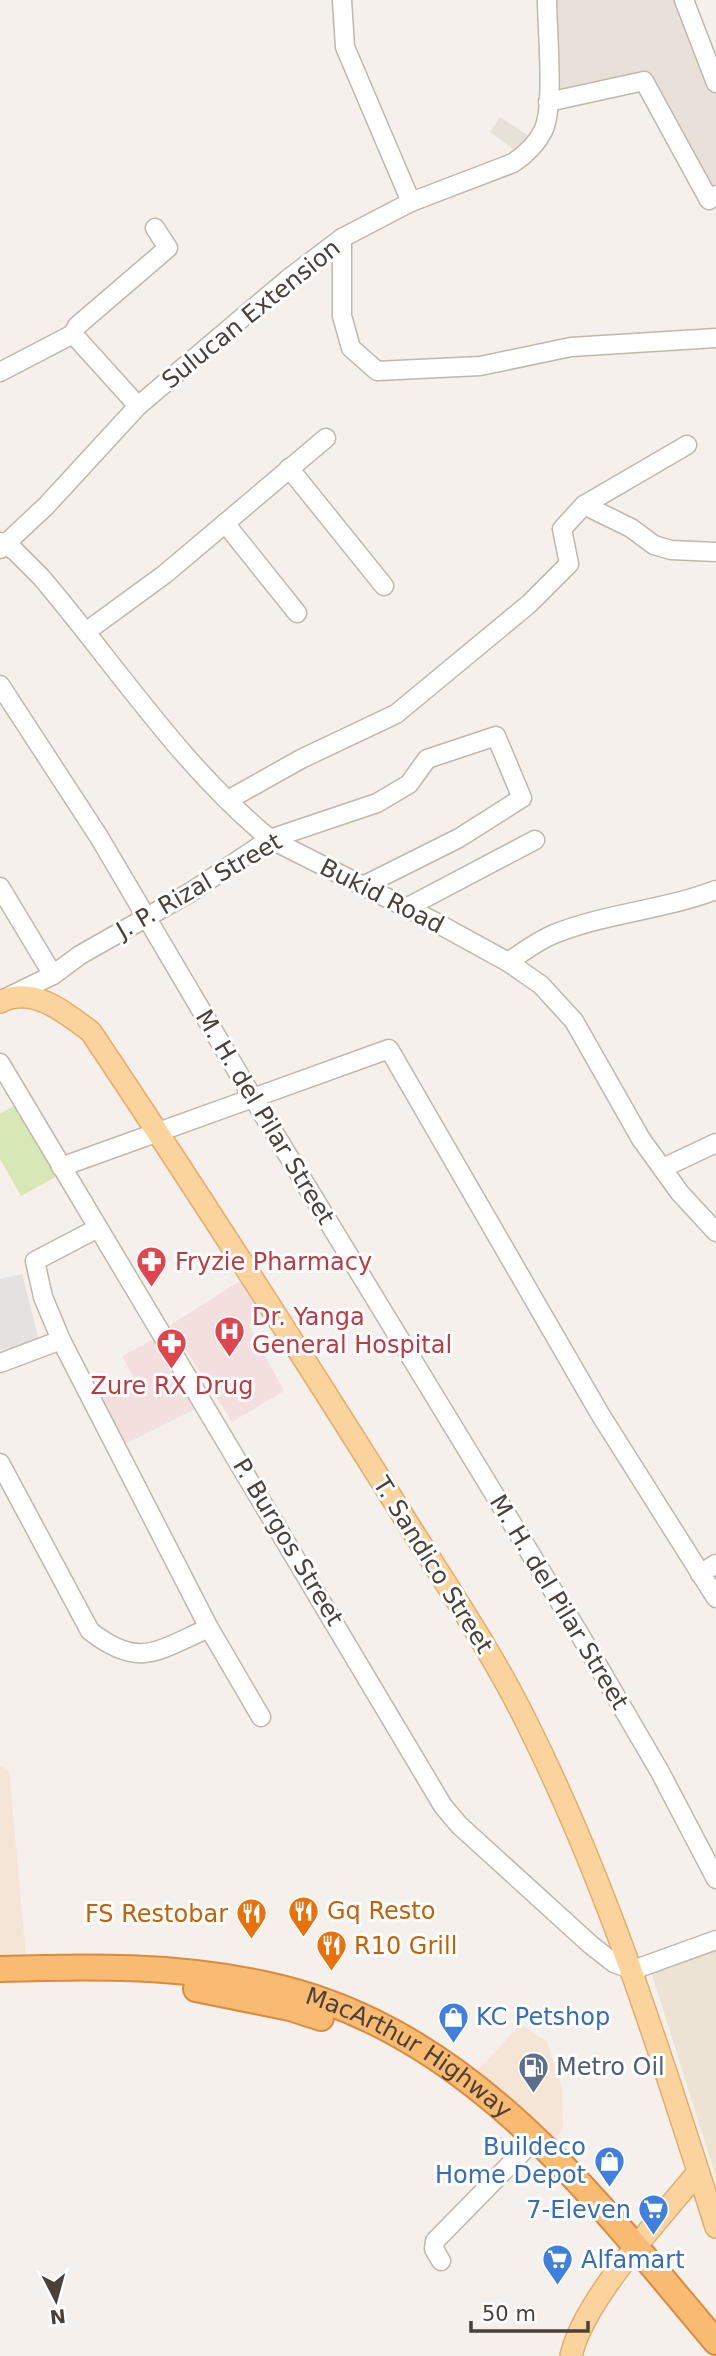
<svg xmlns="http://www.w3.org/2000/svg" width="716" height="2356" font-family="'DejaVu Sans',sans-serif">
<rect width="100%" height="100%" fill="#f5f0eb"/>
<g fill="#e8e1d9">
<polygon points="547,0 684,0 716,85 716,195 644,81 548,102"/>
<polygon points="500,117 530,137 519,153 490,132"/>
</g>
<g fill="#f5e5d7">
<polygon points="0,1766 9,1770 26,1956 0,1957"/>
<polygon points="521,2024 547,2042 562,2087 563,2128 553,2147 477,2071"/>
</g>
<polygon fill="#ede3d5" points="716,1949 716,2177 651,1972"/>
<g fill="#f4dfdf">
<polygon points="243,1279 265,1316 249,1325 284,1391 232,1422 170,1325"/>
<polygon points="160,1336 197,1408 123,1445 97,1395 133,1376 122,1356"/>
</g>
<polygon fill="#d7e7b5" points="19,1103 59,1175 21,1196 0,1159 0,1114"/>
<polygon fill="#e4e1df" points="22,1274 39,1340 0,1350 0,1279"/>
<g fill="none" stroke-linecap="round" stroke-linejoin="round">
<defs>
<g id="minor">
<polyline points="342,0 345,47 411,202"/>
<polyline points="684,0 716,83"/>
<polyline points="548,102 644,81 709,200 716,195"/>
<polyline points="342,238 342,316 351,348 377,371 480,366 571,347 716,338"/>
<polyline points="0,372 73,334"/>
<polyline points="138,406 73,334 77,326 168,248 155,228"/>
<polyline points="289,468 384,586"/>
<polyline points="584,505 631,528 654,545 671,550 716,552"/>
<polyline points="225,523 297,613"/>
<path d="M0,542L15,551L41,577C115,664 181,766 270,839L437,923L508,962L541,985L574,1021L641,1139L680,1193L716,1232"/>
<path d="M0,549L46,506L138,406L288,279L342,238L411,202L513,163C525,155 536,145 543,131C555,108 547,29 547,0"/>
<polyline points="87,631 165,574 326,438"/>
<polyline points="0,685 99,837 253,1098 583,1640 660,1772 716,1879"/>
<polyline points="228,800 301,759 396,714 529,604 569,564 562,529 584,505 687,445"/>
<polyline points="0,887 53,975"/>
<polyline points="406,908 535,840"/>
<path d="M508,962C523,952 537,941 554,934C606,913 664,910 716,890"/>
<polyline points="10,996 53,975 80,955 191,892 270,839 377,803 409,784 427,759 496,736 522,798 459,838 363,886"/>
<polyline points="0,1063 443,1806 459,1825 591,1945 614,1963 633,1970 716,1940"/>
<polyline points="61,1167 389,1049 600,1414 716,1598"/>
<polyline points="663,1168 716,1143"/>
<polyline points="98,1228 35,1261 43,1297 61,1340 209,1628 261,1717"/>
<polyline points="0,1363 61,1340"/>
<path d="M0,1463L90,1631C140,1670 158,1650 209,1628"/>
<polyline points="700,1574 716,1564"/>
<polyline points="441,2261 434,2249 435,2241 536,2138"/>
</g>
<g id="major">
<path d="M0,1002C33,985 66,1013 91,1032C192,1183 290,1336 387,1490C434,1567 487,1642 527,1723C608,1885 661,2055 716,2227"/>
<path d="M571,2356C583,2300 661,2218 698,2172"/>
</g>
<g id="highway">
<path id="s1" d="M0,1969C88,1966 177,1965 264,1984C467,2027 590,2193 716,2342"/>
<polyline points="196,1989 290,2008 321,2018"/>
</g>
</defs>
<use href="#minor" stroke="#c0b7ad" stroke-width="21"/>
<use href="#major" stroke="#e1ae6d" stroke-width="24"/>
<use href="#highway" stroke="#d98c40" stroke-width="28"/>
<use href="#minor" stroke="#fff" stroke-width="18"/>
<use href="#major" stroke="#fbd49d" stroke-width="21"/>
<use href="#highway" stroke="#f9ba71" stroke-width="24"/>
</g>
<defs>
<symbol id="pharmacy-pin" viewBox="-11 -11 22 30"><path d="M0 17L-7.5 6A9.5 9.5 0 1 1 7.5 6Z" fill="#e0444e" stroke="#fff"/><path d="M-2-6h4v4h4v4h-4v4h-4v-4h-4v-4h4Z" fill="#fff"/></symbol>
<symbol id="hospital-pin" viewBox="-11 -11 22 30"><path d="M0 17L-7.5 6A9.5 9.5 0 1 1 7.5 6Z" fill="#e0444e" stroke="#fff"/><path d="M-5-5h3v3.5h4V-5h3V5h-3V1.5h-4V5h-3Z" fill="#fff"/></symbol>
<symbol id="restaurant-pin" viewBox="-11 -11 22 30"><path d="M0 17L-7.5 6A9.5 9.5 0 1 1 7.5 6Z" fill="#e8710a" stroke="#fff"/><path d="M-5-6h1v4h1v-4h1v4h1v-4h1v5L-1.5 .5V6h-2V.5L-5-1ZM5-6V6H3V1.5H1.5Q1.5-4 5-6Z" fill="#fff"/></symbol>
<symbol id="shop-pin" viewBox="-11 -11 22 30"><path d="M0 17L-7.5 6A9.5 9.5 0 1 1 7.5 6Z" fill="#3f7fe0" stroke="#fff"/><path d="M-5-2.5h2.3a2.7 3.5 0 0 1 5.4 0H5L5.5 6h-11ZM-1.5-2.5h3a1.5 2.3 0 0 0-3 0Z" fill="#fff"/></symbol>
<symbol id="fuel-pin" viewBox="-11 -11 22 30"><path d="M0 17L-7.5 6A9.5 9.5 0 1 1 7.5 6Z" fill="#5c6f8a" stroke="#fff"/><path d="M-5.5-6h7V0h2V4h1.3V-2.5L3-4.5l.8-.8L6-3V5H2.5V1h-1V6h-7ZM-4.2-4.7v3.2H.2V-4.7Z" fill="#fff"/></symbol>
<symbol id="supermarket-pin" viewBox="-11 -11 22 30"><path d="M0 17L-7.5 6A9.5 9.5 0 1 1 7.5 6Z" fill="#3f7fe0" stroke="#fff"/><path d="M-6-5.5h2.5l.6 2H6L4.5 2H-2.5L-4.4-4H-6ZM-1.5 3.2a1.3 1.3 0 1 0 .1 0ZM3 3.2a1.3 1.3 0 1 0 .1 0Z" fill="#fff"/></symbol>
</defs>
<g fill-rule="evenodd">
<use href="#pharmacy-pin" x="134" y="1244" width="35" height="47"/>
<use href="#hospital-pin" x="212" y="1314" width="35" height="47"/>
<use href="#pharmacy-pin" x="154" y="1326" width="35" height="47"/>
<use href="#restaurant-pin" x="286" y="1894" width="35" height="47"/>
<use href="#restaurant-pin" x="234" y="1896" width="35" height="47"/>
<use href="#restaurant-pin" x="314" y="1928" width="35" height="47"/>
<use href="#shop-pin" x="436" y="2000" width="35" height="47"/>
<use href="#fuel-pin" x="516" y="2050" width="35" height="47"/>
<use href="#shop-pin" x="592" y="2144" width="35" height="47"/>
<use href="#supermarket-pin" x="636" y="2192" width="35" height="47"/>
<use href="#supermarket-pin" x="540" y="2242" width="35" height="47"/>
</g>
<g text-anchor="middle" stroke-width="6" stroke-linejoin="round" paint-order="stroke">
<g font-size="24" fill="#494039" stroke="#fff">
<text transform="translate(251 314) rotate(-39)" y="8">Sulucan Extension</text>
<text transform="translate(199 886) rotate(-30)" y="8">J. P. Rizal Street</text>
<text transform="translate(382 896) rotate(27)" y="8">Bukid Road</text>
<text transform="translate(265 1117) rotate(59)" y="8">M. H. del Pilar Street</text>
<text transform="translate(288 1542) rotate(59)" y="8">P. Burgos Street</text>
<text transform="translate(433 1565) rotate(58)" y="8">T. Sandico Street</text>
<text transform="translate(559 1602) rotate(59)" y="8">M. H. del Pilar Street</text>
<text dy="8" stroke="none"><textPath href="#s1" startOffset="427">MacArthur Highway</textPath></text>
</g>
<g font-size="24" fill="#be3a42" stroke="#fff" text-anchor="start">
<text x="175" y="1270">Fryzie Pharmacy</text>
<text x="252" y="1325">Dr. Yanga<tspan x="252" dy="28">General Hospital</tspan></text>
<text x="172" y="1394" text-anchor="middle">Zure RX Drug</text>
</g>
<g font-size="24" fill="#c56008" stroke="#fff" text-anchor="start">
<text x="327" y="1919">Gq Resto</text>
<text x="228" y="1922" text-anchor="end">FS Restobar</text>
<text x="354" y="1954">R10 Grill</text>
</g>
<g font-size="24" fill="#366cbe" stroke="#fff" text-anchor="start">
<text x="476" y="2025">KC Petshop</text>
<text x="586" y="2155" text-anchor="end">Buildeco<tspan x="586" dy="28">Home Depot</tspan></text>
<text x="631" y="2218" text-anchor="end">7-Eleven</text>
<text x="581" y="2268">Alfamart</text>
</g>
<g font-size="24" fill="#4e5e75" stroke="#fff" text-anchor="start">
<text x="556" y="2075">Metro Oil</text>
</g>
</g>
<g transform="translate(56 2300) rotate(174)" stroke="#ffffff" stroke-width="5" paint-order="stroke">
<path d="M0-5L12 26L0 18L-12 26Z" fill="#494039"/>
<text y="-10" font-size="19" font-weight="bold" text-anchor="middle" fill="#494039">N</text>
</g>
<path d="M471 2321v10h117v-10" fill="none" stroke="#494039" stroke-width="3.5"/>
<text x="482" y="2321" font-size="21" fill="#494039" stroke="#ffffff" stroke-width="5" paint-order="stroke">50 m</text>
</svg>
